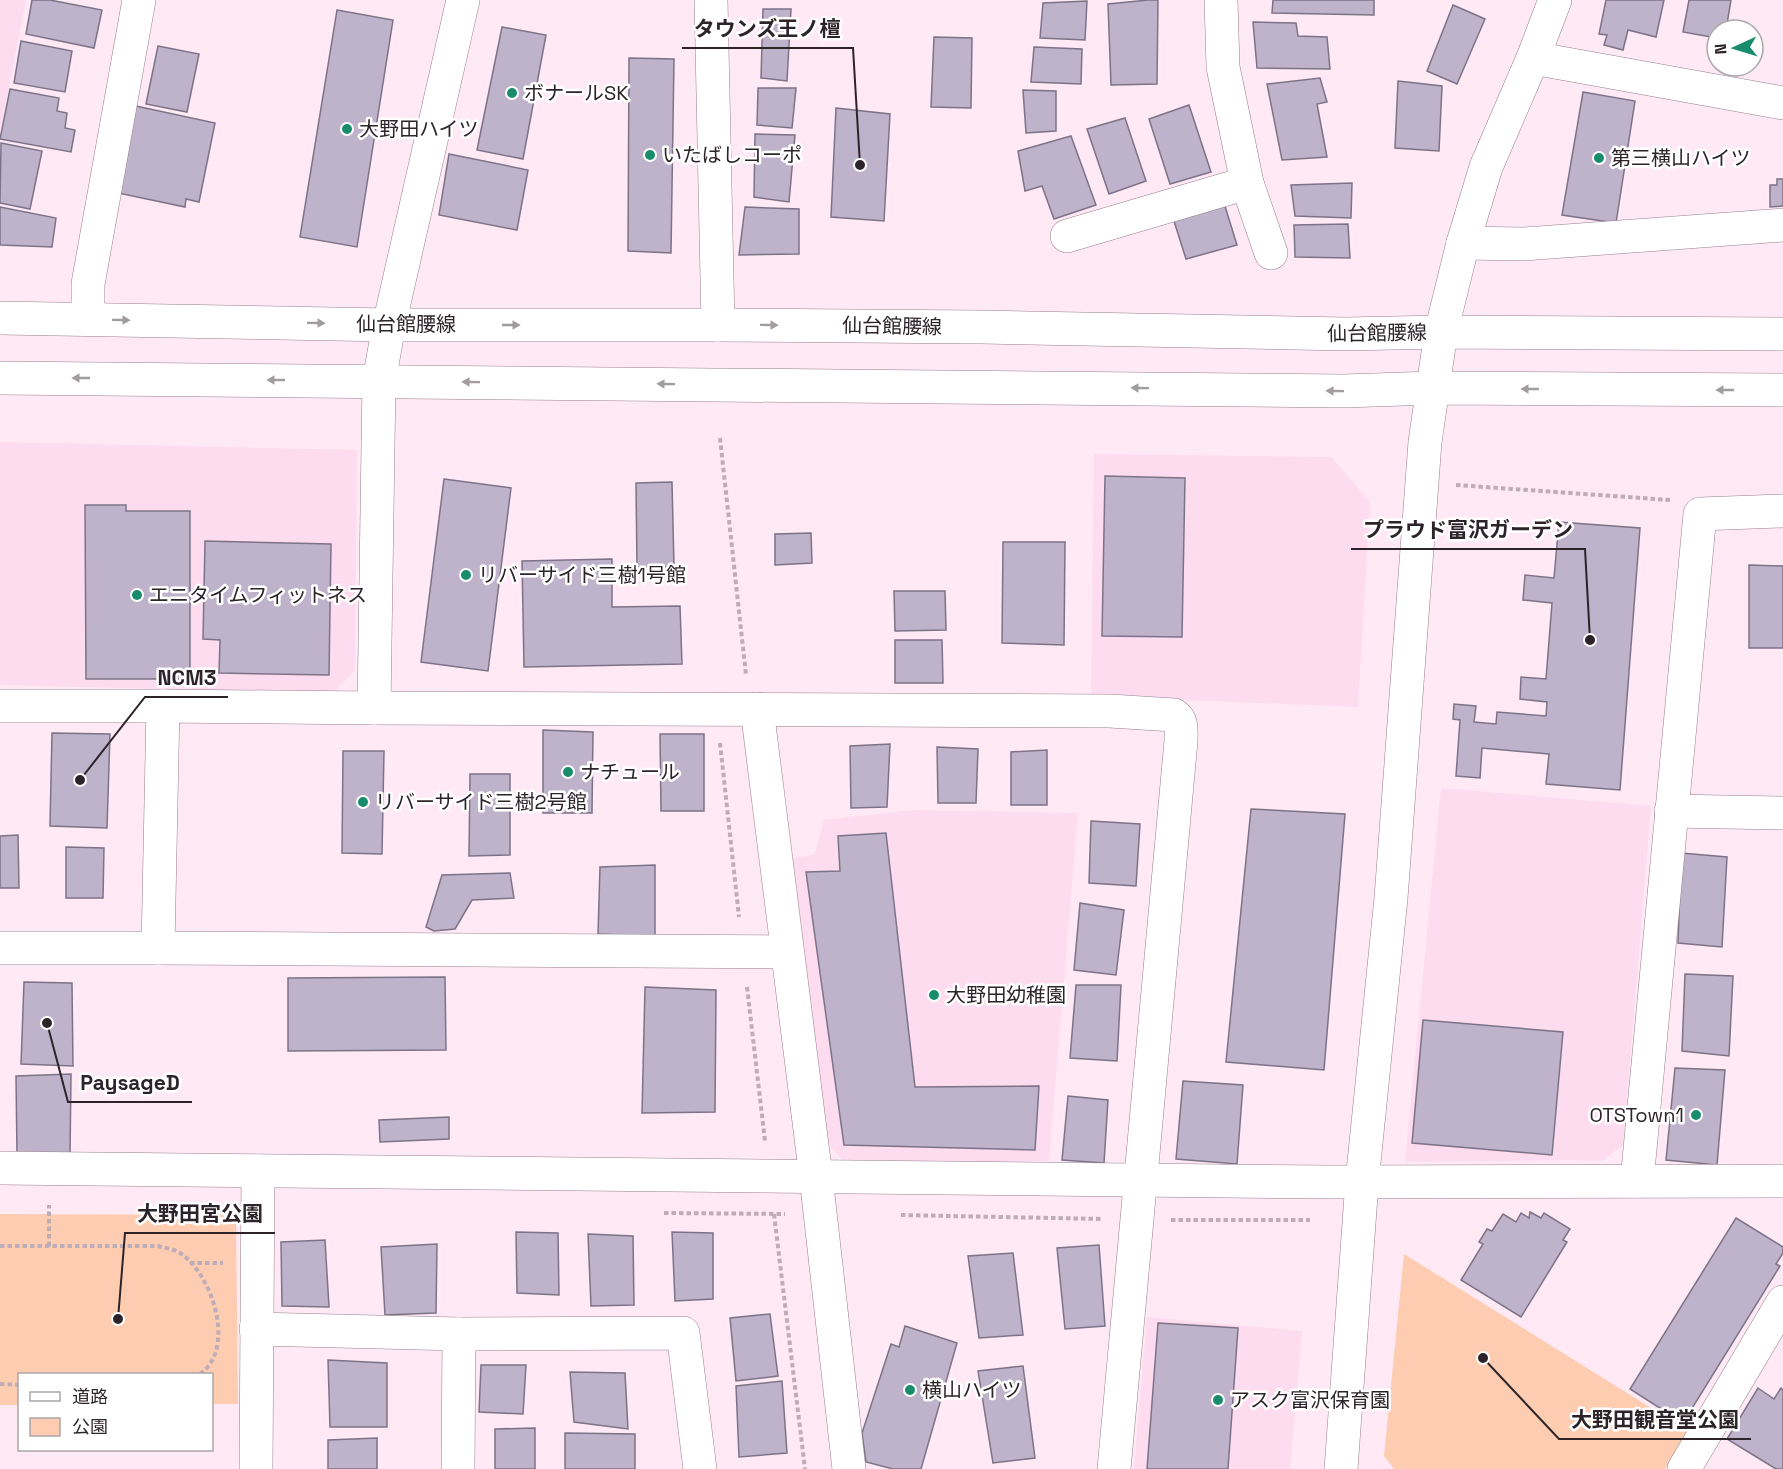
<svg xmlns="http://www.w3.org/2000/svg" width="1783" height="1469" font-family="'Space Grotesk','Noto Sans JP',sans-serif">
<rect width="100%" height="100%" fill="#fee9f5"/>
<g fill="#fddcef">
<polygon points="0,0 26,0 0,132"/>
<polygon points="0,442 357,450 355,670 333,693 0,685"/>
<polygon points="1094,454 1331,457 1370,502 1358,707 1091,696"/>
<polygon points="1441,788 1651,806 1623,1145 1602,1161 1572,1160 1405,1162"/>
<polygon points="913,810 1078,813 1049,1161 844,1162 819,1132 790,859 815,854 824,820"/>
<polygon points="1147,1317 1302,1331 1290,1469 1134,1469"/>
</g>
<g fill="#fecdb1">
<polygon points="0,1214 236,1215 238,1404 212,1404 212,1374 20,1374 19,1405 0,1405"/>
<polygon points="1404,1254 1688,1431 1665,1469 1394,1469 1384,1456"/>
</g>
<g fill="#beb3ca" stroke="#7d7388" stroke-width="1.5">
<polygon points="32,0 50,0 102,10 94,48 26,34"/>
<polygon points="1148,0 1158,0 1157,84 1111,85 1108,4"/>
<polygon points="1273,0 1374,0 1374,15 1272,13"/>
<polygon points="1606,0 1664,0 1656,37 1628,30 1623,50 1604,45 1607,35 1599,34"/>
<polygon points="1689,0 1731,0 1726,30 1717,30 1717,38 1683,32"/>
<polygon points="1087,1 1085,40 1040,38 1043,3"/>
<polygon points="1453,5 1485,19 1457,84 1427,71"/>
<polygon points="763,9 791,9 787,81 761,78"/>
<polygon points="337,10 393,20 357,247 300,237"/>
<polygon points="1253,22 1296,23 1298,36 1327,37 1330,69 1257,68"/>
<polygon points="502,27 546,35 523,159 477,150"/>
<polygon points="934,37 972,38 971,108 931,107"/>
<polygon points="21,41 72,51 65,92 14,83"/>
<polygon points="158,46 199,54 187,112 146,104"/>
<polygon points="1034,47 1082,49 1081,84 1031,82"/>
<polygon points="629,58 674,59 671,253 628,251"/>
<polygon points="1320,78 1327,102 1317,104 1327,157 1282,160 1267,84"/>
<polygon points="1398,81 1442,86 1439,151 1395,148"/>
<polygon points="758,88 796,88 792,128 757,125"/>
<polygon points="10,89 59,98 57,111 67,113 65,128 75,130 71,152 0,139"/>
<polygon points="1023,90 1056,91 1056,131 1026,133"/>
<polygon points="1583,92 1635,101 1616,223 1562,215"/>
<polygon points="1189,105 1211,172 1170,184 1149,119"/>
<polygon points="136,106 215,123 199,202 186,199 185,207 118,193"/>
<polygon points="836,108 890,114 884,221 831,217"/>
<polygon points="1125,118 1146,181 1109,194 1087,129"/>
<polygon points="755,134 795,135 789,202 754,197"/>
<polygon points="1071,136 1096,205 1054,219 1042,186 1025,191 1018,151"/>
<polygon points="1,143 42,151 30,209 0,203"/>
<polygon points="449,154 528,170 517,230 439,215"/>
<polygon points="1777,179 1783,179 1783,206 1770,207 1770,185 1777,185"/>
<polygon points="1352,183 1351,218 1295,216 1291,185"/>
<polygon points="1224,203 1237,245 1186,259 1173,218"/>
<polygon points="0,207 56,218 52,247 0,245"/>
<polygon points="745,207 799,209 799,254 739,255"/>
<polygon points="1348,224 1350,258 1295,257 1294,225"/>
<polygon points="1105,476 1185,478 1182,637 1102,636"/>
<polygon points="444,479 511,488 488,671 421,662"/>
<polygon points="672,482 674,567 637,567 636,483"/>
<polygon points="85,505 126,505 126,511 190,511 190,679 86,679"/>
<polygon points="1559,522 1640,528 1620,790 1546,784 1549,754 1482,748 1480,778 1456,776 1460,720 1453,719 1454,704 1476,706 1474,722 1496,724 1497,712 1546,716 1547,702 1520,699 1521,677 1546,679 1552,603 1523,600 1525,575 1554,578"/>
<polygon points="811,533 812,563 775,565 775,534"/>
<polygon points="205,541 331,544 329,675 219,673 220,640 203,639"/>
<polygon points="1003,542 1065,542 1064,645 1002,643"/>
<polygon points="612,559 612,607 680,606 682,664 524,667 522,561"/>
<polygon points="1749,565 1783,566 1783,648 1749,648"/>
<polygon points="894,591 945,591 946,630 895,631"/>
<polygon points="895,640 942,640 943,683 895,683"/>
<polygon points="543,730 593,732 592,813 543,813"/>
<polygon points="52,733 110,734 107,828 50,826"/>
<polygon points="660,734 704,734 704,811 661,811"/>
<polygon points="890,744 887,807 851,808 850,746"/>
<polygon points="937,747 978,749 976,803 938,803"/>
<polygon points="1047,750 1047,805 1011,805 1011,752"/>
<polygon points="343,751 384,751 382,854 342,853"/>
<polygon points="470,774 510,774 510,855 469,856"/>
<polygon points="1251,809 1345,814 1324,1070 1226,1062"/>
<polygon points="1091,821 1140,824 1136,886 1089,883"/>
<polygon points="886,833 915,1087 1039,1086 1035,1150 844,1145 806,872 840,871 838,836"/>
<polygon points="18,835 19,888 0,888 0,836"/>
<polygon points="66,847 104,848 103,898 66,898"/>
<polygon points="1681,853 1727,857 1722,947 1678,943"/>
<polygon points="655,865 655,937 598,934 600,867"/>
<polygon points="510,873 514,898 472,900 455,929 434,931 426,927 442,875"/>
<polygon points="1080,903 1124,910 1116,975 1074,970"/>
<polygon points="1685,974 1733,976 1729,1056 1682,1051"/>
<polygon points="445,977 446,1050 288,1051 288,978"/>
<polygon points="24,982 72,983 73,1066 21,1064"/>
<polygon points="1076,985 1121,985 1117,1061 1070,1058"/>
<polygon points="645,987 716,990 715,1112 642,1113"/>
<polygon points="1423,1020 1563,1032 1552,1155 1412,1143"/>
<polygon points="1675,1068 1725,1070 1717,1165 1666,1160"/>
<polygon points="71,1074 70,1156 17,1155 16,1076"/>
<polygon points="1183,1081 1243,1085 1237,1164 1176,1159"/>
<polygon points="1068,1096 1108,1100 1104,1163 1062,1160"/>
<polygon points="449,1117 449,1139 380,1142 379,1120"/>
<polygon points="1530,1212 1541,1218 1544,1213 1570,1229 1563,1240 1567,1242 1521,1317 1461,1280 1483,1244 1479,1242 1487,1229 1492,1231 1503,1214 1516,1222 1521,1213 1529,1218"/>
<polygon points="1736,1218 1783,1247 1783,1253 1776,1264 1780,1266 1683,1423 1630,1389"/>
<polygon points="516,1232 558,1233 559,1295 517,1293"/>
<polygon points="672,1232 713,1233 713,1299 675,1301"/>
<polygon points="588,1234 633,1236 634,1305 591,1306"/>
<polygon points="325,1240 329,1307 282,1306 281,1242"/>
<polygon points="437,1244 436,1313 385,1315 381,1247"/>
<polygon points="1099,1245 1105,1326 1065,1329 1057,1248"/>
<polygon points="1013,1253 1023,1335 979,1338 968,1256"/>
<polygon points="770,1314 778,1376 736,1381 730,1318"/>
<polygon points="1158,1323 1238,1328 1228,1469 1147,1469"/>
<polygon points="905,1326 957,1343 921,1469 893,1469 866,1462 862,1433 891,1344 899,1347"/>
<polygon points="328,1360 387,1363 387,1427 330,1427"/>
<polygon points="481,1365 526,1365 523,1414 479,1412"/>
<polygon points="1023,1366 1035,1458 993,1463 978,1371"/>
<polygon points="570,1372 625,1373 628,1429 574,1422"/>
<polygon points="782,1381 787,1453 739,1457 736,1386"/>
<polygon points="1758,1388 1774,1399 1781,1388 1783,1390 1783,1469 1776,1469 1727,1439"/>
<polygon points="535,1428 535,1469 495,1469 495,1429"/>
<polygon points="565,1433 635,1434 635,1469 565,1469"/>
<polygon points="377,1438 377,1469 328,1469 328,1440"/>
</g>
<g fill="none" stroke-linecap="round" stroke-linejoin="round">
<defs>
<g id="street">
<polyline points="711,0 718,325"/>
<polyline points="1221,0 1223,67 1247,183 1271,253"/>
<polyline points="1533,58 1783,103"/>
<polyline points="1067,236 1247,183"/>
<polyline points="1463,243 1523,244 1783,225"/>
<polyline points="88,319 88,284 139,0"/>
<polyline points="0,706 163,706"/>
<path d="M374,708L1110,711L1174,715C1183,721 1181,731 1181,741L1114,1469"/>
<polyline points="757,709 816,1177 849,1469"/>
<polyline points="1671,811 1783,813"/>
<polyline points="0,948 158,948 163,706 374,708 379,381 389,325 463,0"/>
<polyline points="158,948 787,952"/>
<polyline points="0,1168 1329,1182 1783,1181"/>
<polyline points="1637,1181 1700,514 1783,511"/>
<polyline points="256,1329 459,1334 458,1469"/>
<polyline points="459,1334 683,1333 700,1469"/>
<polyline points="256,1469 258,1171"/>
<polyline points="1684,1469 1783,1302"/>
</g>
<g id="secondary">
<polyline points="0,318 389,325 718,325 981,327 1345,334 1441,332 1783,334"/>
<polyline points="0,378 1344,391 1433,388 1783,390"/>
<polyline points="1341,1469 1362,1182 1391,898 1425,442 1441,332 1463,243 1486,167 1533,58 1555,0"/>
</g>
</defs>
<use href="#street" stroke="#977f8d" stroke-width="34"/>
<use href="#secondary" stroke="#977f8d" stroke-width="34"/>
<g stroke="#beadb7" stroke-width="4" stroke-dasharray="4.5 3" stroke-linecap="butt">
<polyline points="720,438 746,675"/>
<polyline points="1456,485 1670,500"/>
<polyline points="720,743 739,917"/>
<polyline points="747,987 765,1141"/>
<polyline points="664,1213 785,1214"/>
<polyline points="774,1214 805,1469"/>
<polyline points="901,1215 1103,1219"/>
<polyline points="1171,1220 1310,1220"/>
<path d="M0,1246H158C165,1248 174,1249 180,1253C212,1274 237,1348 200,1374"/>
<polyline points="49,1246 49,1205"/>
<polyline points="190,1263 223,1263"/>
<polyline points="0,1384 20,1385"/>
</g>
<use href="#street" stroke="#fff" stroke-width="33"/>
<use href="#secondary" stroke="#fff" stroke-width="33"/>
</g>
<defs><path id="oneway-solid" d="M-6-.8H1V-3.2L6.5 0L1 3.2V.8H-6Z" transform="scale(1.5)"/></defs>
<g fill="#a09c9f">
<use href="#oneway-solid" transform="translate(121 320) rotate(1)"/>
<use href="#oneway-solid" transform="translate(316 323) rotate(1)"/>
<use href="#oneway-solid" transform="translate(511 325)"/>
<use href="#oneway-solid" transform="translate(769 325) rotate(1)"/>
<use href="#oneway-solid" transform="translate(81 378) rotate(-180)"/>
<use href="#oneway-solid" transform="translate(276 380) rotate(-180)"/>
<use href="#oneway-solid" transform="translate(471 382) rotate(-179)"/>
<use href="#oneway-solid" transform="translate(666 384) rotate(-179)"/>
<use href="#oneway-solid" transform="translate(1140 388) rotate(-179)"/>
<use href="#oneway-solid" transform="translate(1530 389) rotate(-180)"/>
<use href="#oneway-solid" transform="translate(1725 390) rotate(-180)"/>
<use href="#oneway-solid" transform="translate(1335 391) rotate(-179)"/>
</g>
<g fill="#198c6d" stroke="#fff" stroke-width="2">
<circle cx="512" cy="93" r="6"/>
<circle cx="347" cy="129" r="6"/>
<circle cx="650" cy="155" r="6"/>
<circle cx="1599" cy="158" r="6"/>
<circle cx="466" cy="575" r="6"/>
<circle cx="137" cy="595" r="6"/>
<circle cx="568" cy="772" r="6"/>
<circle cx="363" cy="802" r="6"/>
<circle cx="934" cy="995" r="6"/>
<circle cx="1696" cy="1115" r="6"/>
<circle cx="910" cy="1390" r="6"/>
<circle cx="1218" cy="1400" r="6"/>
</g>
<g text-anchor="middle" stroke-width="5" stroke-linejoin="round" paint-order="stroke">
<g font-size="20" fill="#2d2429" stroke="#fff" text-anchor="start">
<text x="524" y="100">ボナールSK</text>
<text x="359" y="136">大野田ハイツ</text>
<text x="662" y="162">いたばしコーポ</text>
<text x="1611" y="165">第三横山ハイツ</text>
<text x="478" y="582">リバーサイド三樹1号館</text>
<text x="149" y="602">エニタイムフィットネス</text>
<text x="580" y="779">ナチュール</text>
<text x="375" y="809">リバーサイド三樹2号館</text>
<text x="946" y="1002">大野田幼稚園</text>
<text x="1684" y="1122" text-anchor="end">OTSTown1</text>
<text x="922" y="1397">横山ハイツ</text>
<text x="1230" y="1407">アスク富沢保育園</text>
</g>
<g font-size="20" fill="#2d2429" stroke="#fff">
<text x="406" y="331">仙台館腰線</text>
<text transform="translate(892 326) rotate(1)" y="7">仙台館腰線</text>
<text transform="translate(1377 333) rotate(-1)" y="7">仙台館腰線</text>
</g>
</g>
<path fill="none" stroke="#2d2429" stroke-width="2" d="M860 165L853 48H682M1590 640L1585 549H1351M80 780L145 697H228M47 1023L68 1102H192M118 1319L125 1233H275M1483 1358L1559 1439H1751"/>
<g fill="#2d2429" stroke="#fff" stroke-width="2">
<circle cx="860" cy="165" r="6"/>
<circle cx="1590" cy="640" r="6"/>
<circle cx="80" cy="780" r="6"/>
<circle cx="47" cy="1023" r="6"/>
<circle cx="118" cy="1319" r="6"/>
<circle cx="1483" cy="1358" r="6"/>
</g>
<g font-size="21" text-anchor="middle" font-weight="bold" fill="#2d2429" stroke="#fff" stroke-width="5" stroke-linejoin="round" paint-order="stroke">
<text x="767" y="36">タウンズ王ノ檀</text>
<text x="1468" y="537">プラウド富沢ガーデン</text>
<text x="187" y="685">NCM3</text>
<text x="130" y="1090">PaysageD</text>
<text x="200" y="1221">大野田宮公園</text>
<text x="1655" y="1427">大野田観音堂公園</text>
</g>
<rect x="18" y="1373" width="195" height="78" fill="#ffffff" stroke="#aba7a9" stroke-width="1.5"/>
<rect x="30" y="1392" width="30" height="9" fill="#ffffff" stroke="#aba7a9" stroke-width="1.5"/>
<text x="72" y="1403" font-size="18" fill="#2d2429">道路</text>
<rect x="30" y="1418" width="30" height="18" fill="#fecdb1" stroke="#aba7a9" stroke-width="1.5"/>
<text x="72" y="1433" font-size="18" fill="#2d2429">公園</text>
<g transform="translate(1735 48) rotate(266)"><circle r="28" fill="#ffffff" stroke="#aba7a9" stroke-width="1.5"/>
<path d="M0-4.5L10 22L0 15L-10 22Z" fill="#198c6d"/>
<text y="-9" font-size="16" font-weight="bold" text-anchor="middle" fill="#2d2429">N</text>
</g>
</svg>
